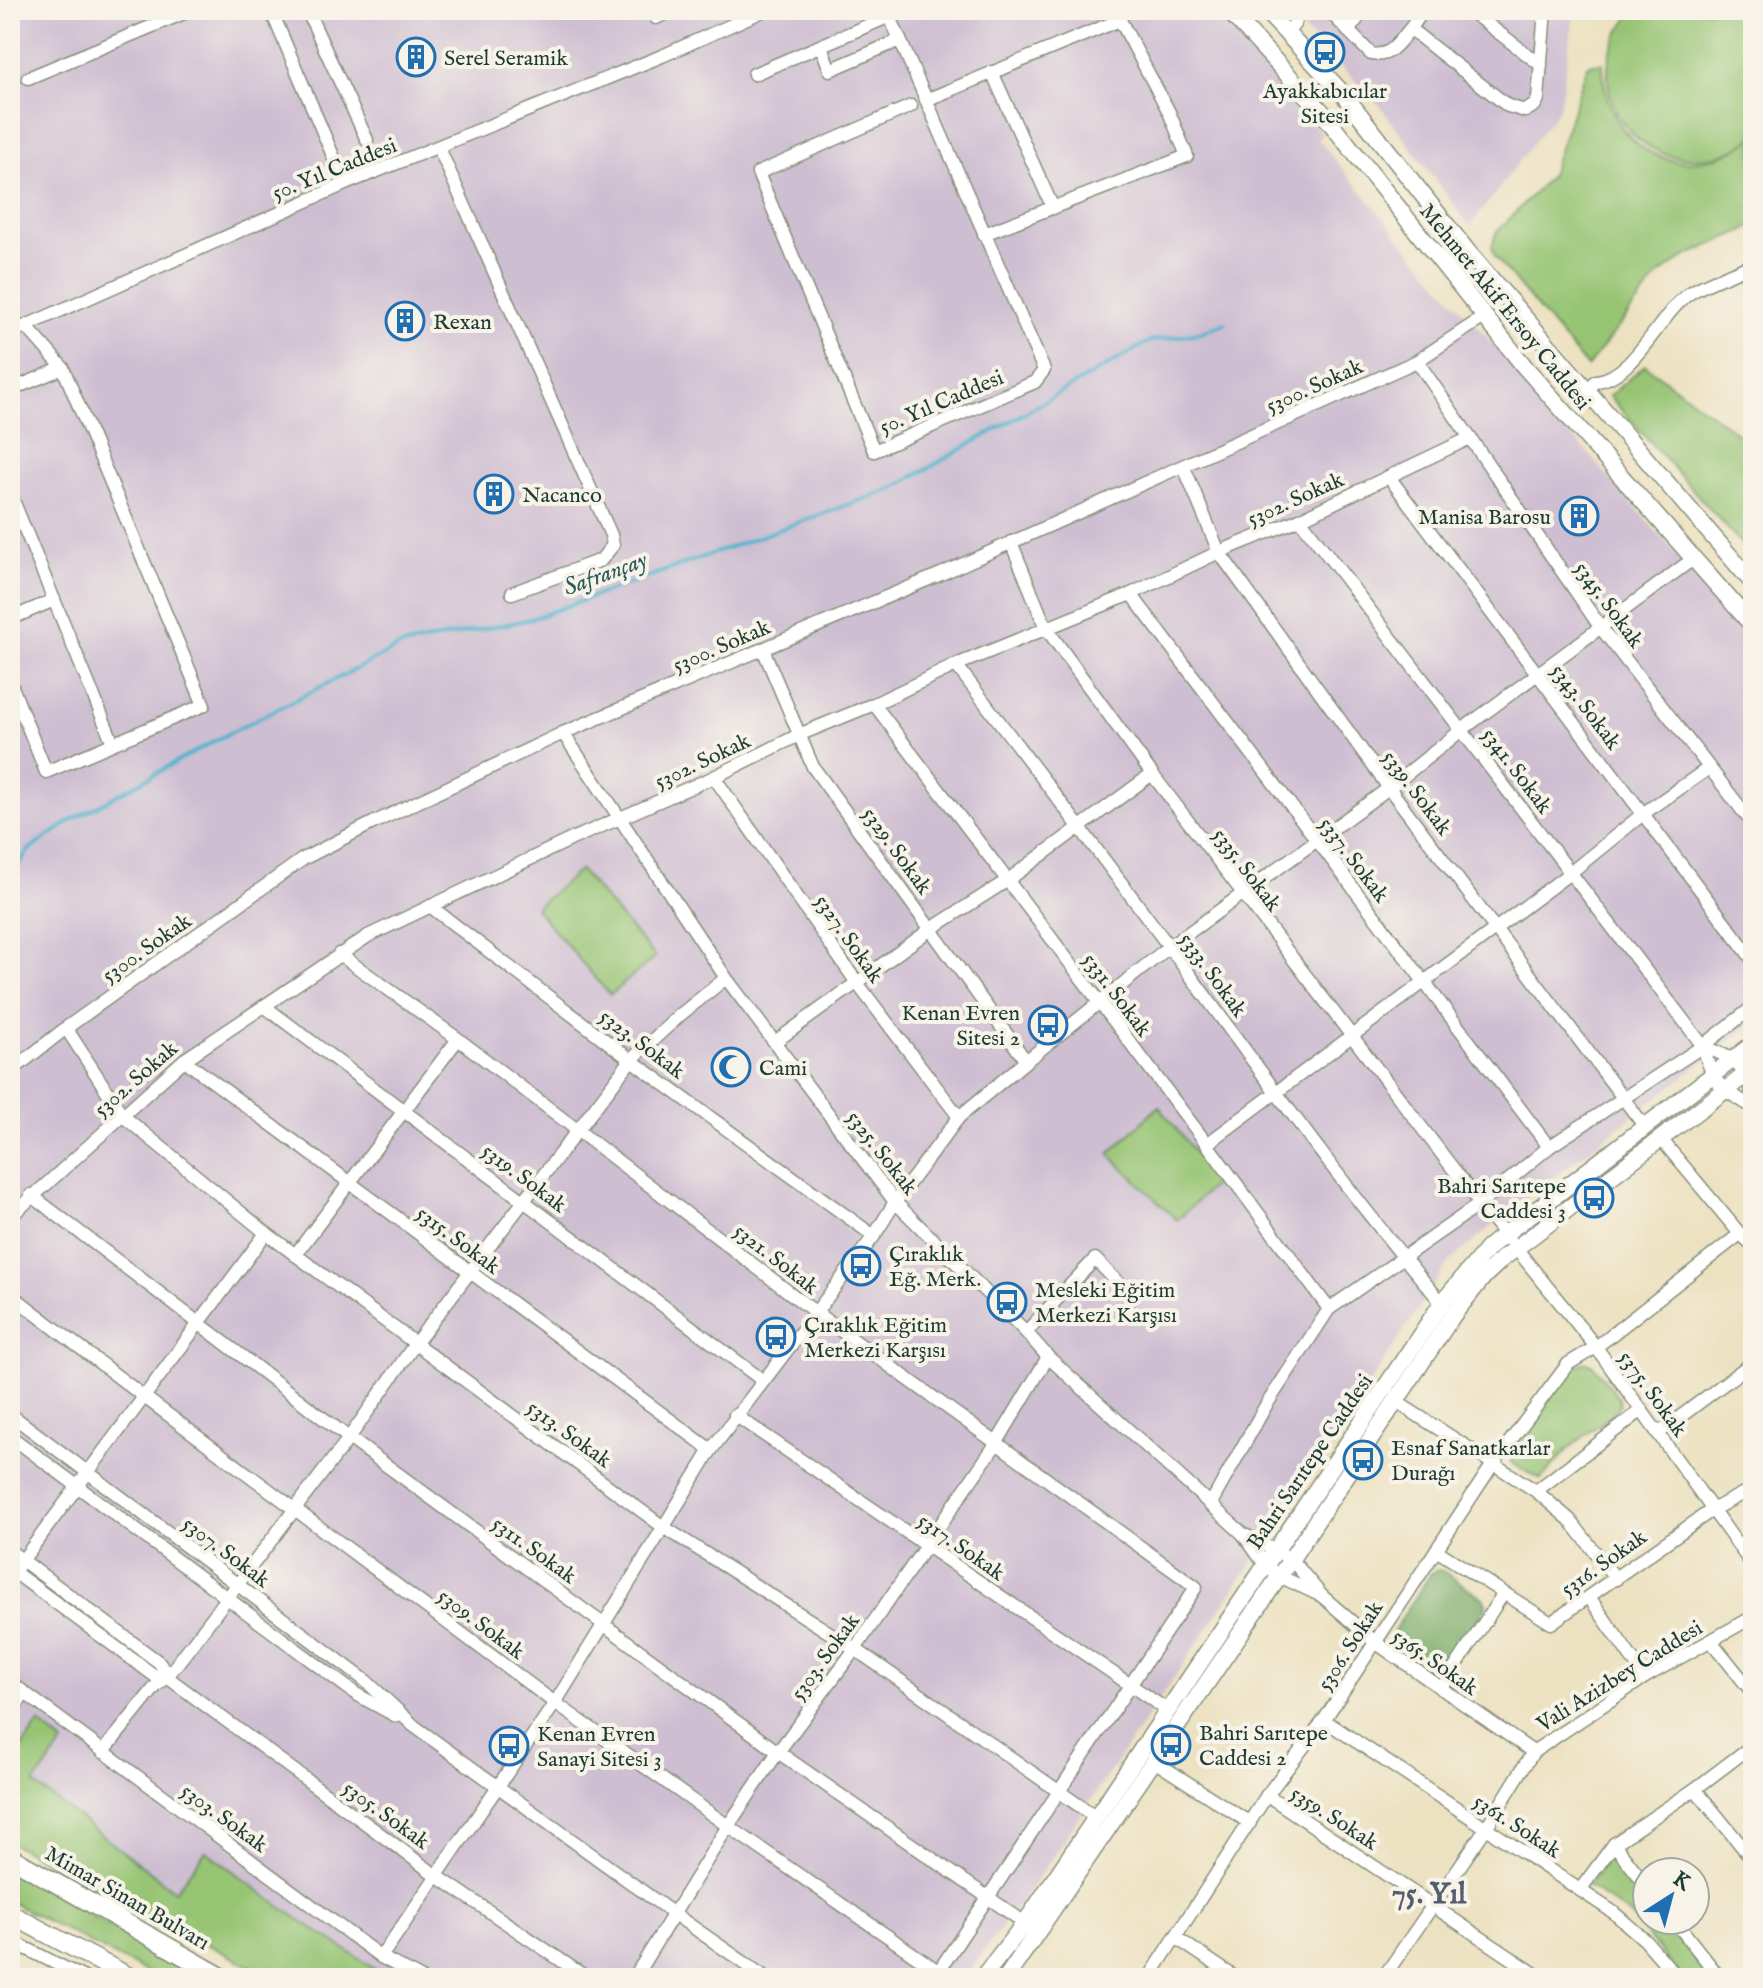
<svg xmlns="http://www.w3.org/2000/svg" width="1763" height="1988" font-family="'IM FELL English',serif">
<rect width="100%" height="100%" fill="#f7f3e8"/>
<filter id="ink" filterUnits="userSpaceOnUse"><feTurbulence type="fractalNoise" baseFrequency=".0125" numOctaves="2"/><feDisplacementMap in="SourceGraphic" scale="16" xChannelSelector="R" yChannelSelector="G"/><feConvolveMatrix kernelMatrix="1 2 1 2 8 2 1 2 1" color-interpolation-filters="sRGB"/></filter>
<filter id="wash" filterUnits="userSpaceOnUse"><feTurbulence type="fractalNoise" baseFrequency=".006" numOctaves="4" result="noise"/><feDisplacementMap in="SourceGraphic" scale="32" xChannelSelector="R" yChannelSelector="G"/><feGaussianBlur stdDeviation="1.8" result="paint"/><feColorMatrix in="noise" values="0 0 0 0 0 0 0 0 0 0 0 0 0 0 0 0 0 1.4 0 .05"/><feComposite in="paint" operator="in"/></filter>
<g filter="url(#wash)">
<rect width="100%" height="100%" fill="#ece1c0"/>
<g fill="#cebed1">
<polygon points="10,10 1212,10 1323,134 1318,139 1410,250 1753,642 1753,1023 1510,1211 1449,1262 1247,1570 1034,1884 964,1978 270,1978 10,1843"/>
<polygon points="1285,10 1575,10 1559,109 1470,226 1380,106"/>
</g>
<g fill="#96c473" stroke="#5a8054" stroke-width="2">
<path d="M1634,10H1753V136L1750,139C1687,188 1596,140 1609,59C1612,40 1623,25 1634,10Z"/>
<path d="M1603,63C1602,149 1684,192 1753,138V226L1686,256L1659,275L1587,367L1495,257L1492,246L1496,233L1551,175L1588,65Z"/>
<polygon points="1645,365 1753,445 1753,557 1609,396"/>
<polygon points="580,870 655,957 610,995 535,908"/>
<polygon points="1159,1106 1217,1182 1177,1220 1109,1154"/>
<path d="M1587,1362L1593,1365L1619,1398L1620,1404L1617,1410L1568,1449L1541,1479L1514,1465L1511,1462V1454C1528,1425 1553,1371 1587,1362Z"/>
<polygon points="39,1723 63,1743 34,1784 175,1891 206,1851 278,1905 388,1978 273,1978 193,1937 189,1944 10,1842 10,1764"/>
<polygon points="1611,1854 1615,1856 1647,1898 1647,1920 1664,1920 1708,1978 1682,1978 1631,1916 1588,1886"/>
<polygon points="10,1868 197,1978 158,1978 10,1902"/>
</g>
<polygon fill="#78aa65" stroke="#4c744c" stroke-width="2" points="1437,1570 1443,1571 1483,1598 1486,1603 1485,1609 1448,1665 1442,1669 1436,1668 1397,1641 1393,1636 1394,1630 1431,1573"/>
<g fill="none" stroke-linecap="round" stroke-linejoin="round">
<polyline stroke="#4db4cc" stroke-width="4" points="10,875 30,849 72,820 220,738 401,646 531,619 892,489 1150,341 1200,333 1225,323"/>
</g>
</g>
<g filter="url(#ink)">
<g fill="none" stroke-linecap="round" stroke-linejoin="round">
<defs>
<g id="minor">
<polyline points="271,10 345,184"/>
<polyline points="307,10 367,140"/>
<polyline points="622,10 622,11"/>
<polyline points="887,10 1044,370 1035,382 874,451 758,173 911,106"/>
<path d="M1328,10L1371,54C1390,58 1398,43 1410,29L1508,106L1525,111L1535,105L1538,99L1545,10"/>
<polyline points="1469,10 1541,65"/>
<polyline points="656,18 673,10"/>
<polyline points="1410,29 1424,10"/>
<polyline points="1348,31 1364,10"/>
<polyline points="1288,32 1295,23 1298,10"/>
<polyline points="821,46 830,70 900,40"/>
<polyline points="992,72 1053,208"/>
<polyline points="754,74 890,16"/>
<polyline points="28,78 191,10"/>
<polyline points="926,100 1120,20 1169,112 1187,156 984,234"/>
<polyline points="439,148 611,535 613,545 601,560 512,593"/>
<polyline points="10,333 345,184 662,56 765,10"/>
<polyline points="1417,361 1601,628 1753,824"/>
<polyline points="10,390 63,368"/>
<path d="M1586,392L1596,381C1634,378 1661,312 1690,293C1709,281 1733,274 1753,264"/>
<polyline points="1184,467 1219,552 1389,788 1645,1127"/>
<polyline points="1389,477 1753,960"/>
<polyline points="10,493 113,743"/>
<path d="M1300,519L1703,1046C1714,1085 1718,1087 1753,1107"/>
<polyline points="1011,542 1046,628 1152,774 1480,1204 1596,1347 1753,1566"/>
<polyline points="1131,594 1549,1147"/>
<polyline points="10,619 54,600"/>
<polyline points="763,649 813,767 1026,1061"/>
<path d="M956,665C1034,767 1111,868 1187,971C1269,1083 1351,1197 1442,1303"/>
<polyline points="10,682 46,772 204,705 63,368 26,326"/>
<polyline points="874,704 1207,1144 1329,1309"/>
<polyline points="563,733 726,978 895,1202 1026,1332 1048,1357 1243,1534 1266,1566 1279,1576 1322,1596"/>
<polyline points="714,777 857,983 959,1117"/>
<polyline points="430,906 631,1060 874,1236"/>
<polyline points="339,954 458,1039 815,1312 1196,1587 938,1972"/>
<polyline points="264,1006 762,1380"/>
<polyline points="66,1028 123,1116 266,1233 662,1526 855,1649 1097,1818"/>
<polyline points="775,1042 931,929 1008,880 1152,774"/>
<path d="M1703,1046C1733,1058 1742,1062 1753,1094"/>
<polyline points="184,1060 711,1450"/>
<polyline points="10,1072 66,1028 303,859 373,823 563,733 941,574 1417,361 1484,317"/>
<polyline points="1661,1139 1740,1234 1753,1245"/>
<polyline points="1207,1144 1570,873 1644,813 1709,768"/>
<polyline points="31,1195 349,1438 778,1752 1025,1923"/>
<polyline points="10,1217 184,1060 368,936 572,839 714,777 801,734 874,704 956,665 1131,594 1219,552 1300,519 1470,438"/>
<polyline points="295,1255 458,1039"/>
<polyline points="10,1294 143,1396 555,1703 728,1826 948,1978"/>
<polyline points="1026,1332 1095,1259 1133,1298"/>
<polyline points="1395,1401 1536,1491 1570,1520 1616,1579"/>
<polyline points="10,1414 366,1681 414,1726 674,1914 766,1978"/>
<polyline points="735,1415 1167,1710"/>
<polyline points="1660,1432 1753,1362"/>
<polyline points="10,1436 356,1694 396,1716"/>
<polyline points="1536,1491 1642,1410"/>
<polyline points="1210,1505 1265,1407 1329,1309 1480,1204 1549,1147 1703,1046 1753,1007"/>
<polyline points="1247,1536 1291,1559 1322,1596 1375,1642 1533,1752"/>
<polyline points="1436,1550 1551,1623 1712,1510 1753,1488"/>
<polyline points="10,1551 160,1663 167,1677"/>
<polyline points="10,1569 155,1676 167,1677 437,1876 587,1978"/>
<polyline points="10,1577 266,1233"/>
<polyline points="1589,1597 1645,1677"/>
<polyline points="1711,1641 1753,1693"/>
<polyline points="10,1682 381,1957 420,1978"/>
<polyline points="1441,1689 1503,1594"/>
<polyline points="10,1713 25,1693"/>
<polyline points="1324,1720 1613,1912 1645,1940 1678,1978"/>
<polyline points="103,1752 156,1686 167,1677 349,1438 415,1344 631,1060 680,1015 726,978"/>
<polyline points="1154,1761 1250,1823"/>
<polyline points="1695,1789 1753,1860"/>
<polyline points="1267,1795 1541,1978"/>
<polyline points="1614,1844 1647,1886"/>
<polyline points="1580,1890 1614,1844 1695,1789 1753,1745"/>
<polyline points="1674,1920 1720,1978"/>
<polyline points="1175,1937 1236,1978"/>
<polyline points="10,1940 84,1978"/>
<polyline points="381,1957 555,1703 711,1450 874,1236 895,1202 959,1117 1026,1061 1169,947 1389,788 1463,729 1693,559"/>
<polyline points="634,1978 728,1826 778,1752 855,1649 996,1444 1048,1357"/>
<polyline points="1149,1978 1267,1795 1324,1720 1493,1464 1568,1364 1596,1347 1740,1234"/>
<polyline points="1383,1978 1486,1828 1533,1752 1645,1677 1753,1617"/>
<polyline points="1746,1978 1753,1973"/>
</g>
<g id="major">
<polyline points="1228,10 1322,112 1524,366 1753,626"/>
<polyline points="1265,10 1344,95 1467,251 1753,583"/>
<polyline points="982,1978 1025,1923 1442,1303 1488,1248 1505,1234 1753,1044"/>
<polyline points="1006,1978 1291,1559 1453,1315 1484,1276 1503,1258 1753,1069"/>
</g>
<g id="highway">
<polyline points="10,1857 223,1978"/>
<polyline points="10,1914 131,1978"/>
</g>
</defs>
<use href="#minor" stroke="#868f7a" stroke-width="15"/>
<use href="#major" stroke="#868f7a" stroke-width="19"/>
<use href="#highway" stroke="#868f7a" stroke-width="21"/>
<use href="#minor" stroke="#fff" stroke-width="12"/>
<use href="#major" stroke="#fff" stroke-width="16"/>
<use href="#highway" stroke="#fff" stroke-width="18"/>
</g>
</g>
<defs>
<symbol id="bus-ring" viewBox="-11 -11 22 22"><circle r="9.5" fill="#f7f3e8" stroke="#1f6fb2" stroke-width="1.5"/><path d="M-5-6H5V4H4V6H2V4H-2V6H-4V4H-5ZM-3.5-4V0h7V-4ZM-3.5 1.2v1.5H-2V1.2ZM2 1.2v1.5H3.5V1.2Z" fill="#1f6fb2"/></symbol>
<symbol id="building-ring" viewBox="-11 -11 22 22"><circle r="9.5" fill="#f7f3e8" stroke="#1f6fb2" stroke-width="1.5"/><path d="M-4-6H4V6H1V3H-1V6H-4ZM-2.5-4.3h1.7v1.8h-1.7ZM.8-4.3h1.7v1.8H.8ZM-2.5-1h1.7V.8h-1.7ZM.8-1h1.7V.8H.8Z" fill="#1f6fb2"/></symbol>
<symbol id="mosque-ring" viewBox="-11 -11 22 22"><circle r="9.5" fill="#f7f3e8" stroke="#1f6fb2" stroke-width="1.5"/><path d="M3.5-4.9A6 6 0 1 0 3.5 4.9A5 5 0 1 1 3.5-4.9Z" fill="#1f6fb2"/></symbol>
</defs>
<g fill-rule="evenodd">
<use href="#bus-ring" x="1303" y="30" width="44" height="44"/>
<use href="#building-ring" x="394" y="35" width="44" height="44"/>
<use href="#building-ring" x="383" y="299" width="44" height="44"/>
<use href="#building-ring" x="472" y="472" width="44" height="44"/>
<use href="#building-ring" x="1557" y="494" width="44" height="44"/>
<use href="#bus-ring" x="1026" y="1003" width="44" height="44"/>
<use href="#mosque-ring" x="709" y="1045" width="44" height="44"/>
<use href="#bus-ring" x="1572" y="1176" width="44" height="44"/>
<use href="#bus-ring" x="839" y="1244" width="44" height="44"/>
<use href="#bus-ring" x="985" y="1280" width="44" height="44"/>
<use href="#bus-ring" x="754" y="1315" width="44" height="44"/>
<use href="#bus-ring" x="1341" y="1438" width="44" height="44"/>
<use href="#bus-ring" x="1149" y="1723" width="44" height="44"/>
<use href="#bus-ring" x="487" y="1724" width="44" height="44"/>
</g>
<g text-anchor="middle" stroke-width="8" stroke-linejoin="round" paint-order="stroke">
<g font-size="22" fill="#1f3d34" stroke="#f7f3e8" text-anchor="start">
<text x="444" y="65">Serel Seramik</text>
<text x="1325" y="98" text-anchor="middle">Ayakkabıcılar<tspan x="1325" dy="25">Sitesi</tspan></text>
<text x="433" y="329">Rexan</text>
<text x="522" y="502">Nacanco</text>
<text x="1551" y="524" text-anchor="end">Manisa Barosu</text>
<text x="1020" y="1020" text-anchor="end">Kenan Evren<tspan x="1020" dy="25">Sitesi 2</tspan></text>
<text x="759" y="1075">Cami</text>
<text x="1566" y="1193" text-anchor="end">Bahri Sarıtepe<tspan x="1566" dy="25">Caddesi 3</tspan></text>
<text x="889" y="1261">Çıraklık<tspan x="889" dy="25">Eğ. Merk.</tspan></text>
<text x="1035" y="1297">Mesleki Eğitim<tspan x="1035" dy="25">Merkezi Karşısı</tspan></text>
<text x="804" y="1332">Çıraklık Eğitim<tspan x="804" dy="25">Merkezi Karşısı</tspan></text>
<text x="1391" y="1455">Esnaf Sanatkarlar<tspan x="1391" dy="25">Durağı</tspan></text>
<text x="1199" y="1740">Bahri Sarıtepe<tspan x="1199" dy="25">Caddesi 2</tspan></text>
<text x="537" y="1741">Kenan Evren<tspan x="537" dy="25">Sanayi Sitesi 3</tspan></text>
</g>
<g font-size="22" fill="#1f3d34" stroke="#f7f3e8">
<text transform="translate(334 168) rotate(-22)" y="8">50. Yıl Caddesi</text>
<text transform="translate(1506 306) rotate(51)" y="8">Mehmet Akif Ersoy Caddesi</text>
<text transform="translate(1314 385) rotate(-24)" y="8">5300. Sokak</text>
<text transform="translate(941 401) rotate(-23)" y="8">50. Yıl Caddesi</text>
<text transform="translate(1295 498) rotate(-24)" y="8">5302. Sokak</text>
<text transform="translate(1610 604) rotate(54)" y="8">5345. Sokak</text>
<text transform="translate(721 645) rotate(-23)" y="8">5300. Sokak</text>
<text transform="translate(1587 706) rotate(53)" y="8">5343. Sokak</text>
<text transform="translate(702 760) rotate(-25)" y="8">5302. Sokak</text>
<text transform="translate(1518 770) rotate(53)" y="8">5341. Sokak</text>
<text transform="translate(1418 792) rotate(53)" y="8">5339. Sokak</text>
<text transform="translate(898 850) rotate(54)" y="8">5329. Sokak</text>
<text transform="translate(1355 859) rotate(53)" y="8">5337. Sokak</text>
<text transform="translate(1248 869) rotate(53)" y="8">5335. Sokak</text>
<text transform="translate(850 938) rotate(55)" y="8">5327. Sokak</text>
<text transform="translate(146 947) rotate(-35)" y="8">5300. Sokak</text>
<text transform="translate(1214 974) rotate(54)" y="8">5333. Sokak</text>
<text transform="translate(1118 994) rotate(53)" y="8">5331. Sokak</text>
<text transform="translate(643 1043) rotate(37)" y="8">5323. Sokak</text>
<text transform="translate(135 1078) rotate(-41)" y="8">5302. Sokak</text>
<text transform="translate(883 1152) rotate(52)" y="8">5325. Sokak</text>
<text transform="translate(525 1177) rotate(37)" y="8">5319. Sokak</text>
<text transform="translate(459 1239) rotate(37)" y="8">5315. Sokak</text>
<text transform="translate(777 1258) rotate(38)" y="8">5321. Sokak</text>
<text transform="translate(1654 1393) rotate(54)" y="8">5375. Sokak</text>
<text transform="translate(570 1433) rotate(36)" y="8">5313. Sokak</text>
<text transform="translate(1309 1461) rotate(-56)" y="8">Bahri Sarıtepe Caddesi</text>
<text transform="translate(962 1546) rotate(35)" y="8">5317. Sokak</text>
<text transform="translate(535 1549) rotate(36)" y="8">5311. Sokak</text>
<text transform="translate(227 1551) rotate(37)" y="8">5307. Sokak</text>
<text transform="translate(1603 1562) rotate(-35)" y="8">5316. Sokak</text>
<text transform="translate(482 1623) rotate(37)" y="8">5309. Sokak</text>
<text transform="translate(1349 1645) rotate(-57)" y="8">5306. Sokak</text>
<text transform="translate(824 1656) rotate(-54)" y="8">5303. Sokak</text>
<text transform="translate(1436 1661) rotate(35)" y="8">5365. Sokak</text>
<text transform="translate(1619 1675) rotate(-32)" y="8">Vali Azizbey Caddesi</text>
<text transform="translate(387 1814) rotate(36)" y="8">5305. Sokak</text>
<text transform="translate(225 1817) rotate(36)" y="8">5303. Sokak</text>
<text transform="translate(1335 1817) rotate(33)" y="8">5359. Sokak</text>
<text transform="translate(1518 1825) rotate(33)" y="8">5361. Sokak</text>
<text transform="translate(128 1897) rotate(30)" y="8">Mimar Sinan Bulvarı</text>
</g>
<g font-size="24" font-style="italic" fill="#2a5b5a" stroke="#f7f3e8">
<text transform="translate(605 573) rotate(-20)" y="8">Safrançay</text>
</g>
<g font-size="30" font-weight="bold" fill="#555f6c" stroke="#f7f3e8">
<text x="1429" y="1903">75. Yıl</text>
</g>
</g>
<rect width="1763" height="1988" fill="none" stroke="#f7f3e8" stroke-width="40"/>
<g transform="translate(1671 1896) rotate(36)"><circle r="38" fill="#f7f3e8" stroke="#a1aaa0" stroke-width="2"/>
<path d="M0-6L14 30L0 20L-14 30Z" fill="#1f6fb2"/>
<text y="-12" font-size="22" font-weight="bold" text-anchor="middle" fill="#1f3d34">K</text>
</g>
</svg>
